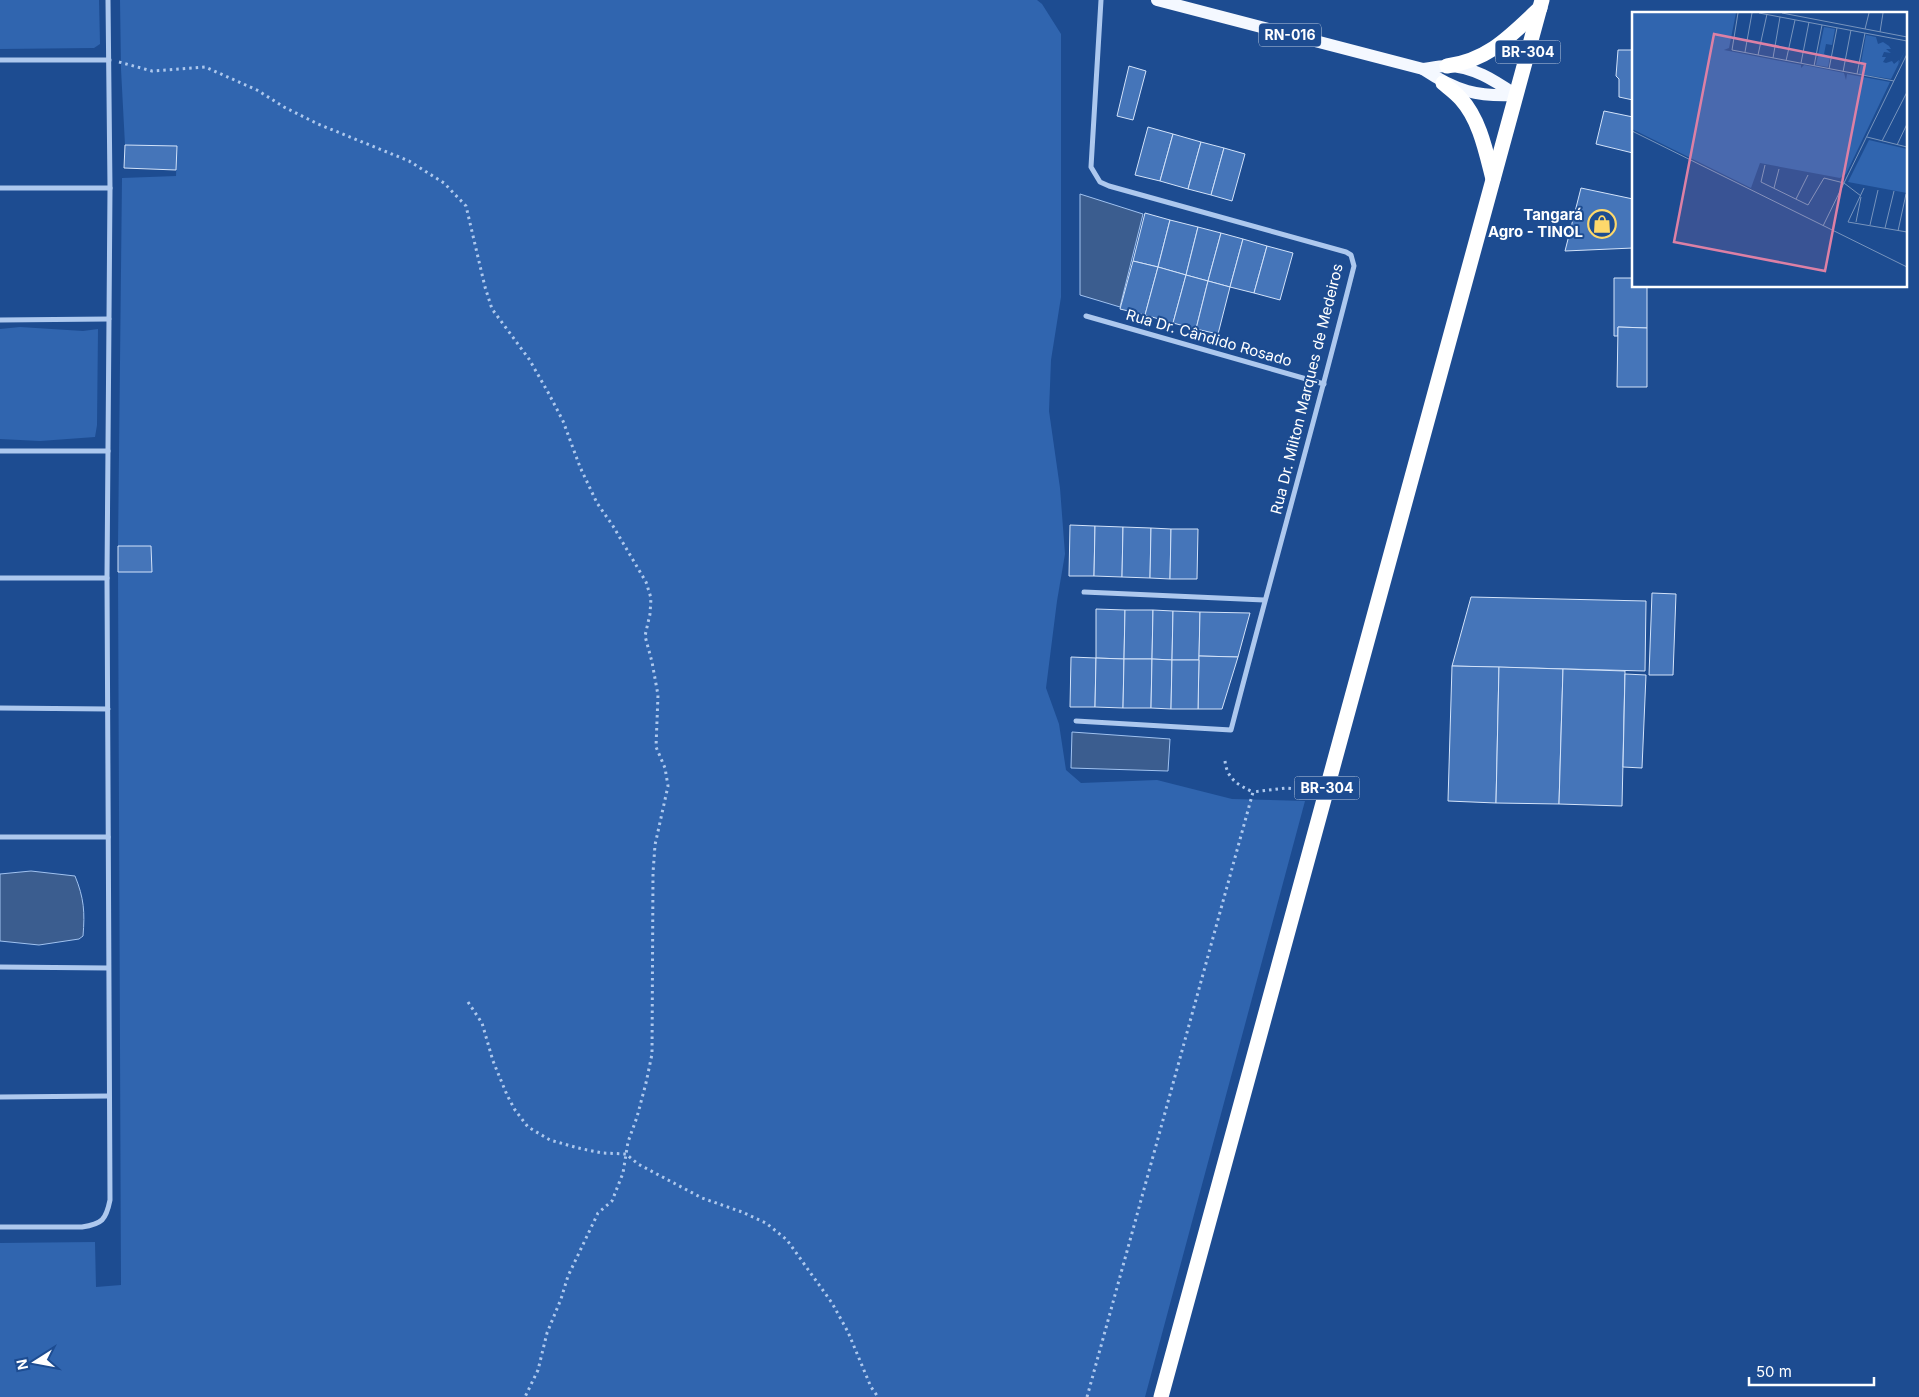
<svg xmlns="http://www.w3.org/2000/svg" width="1919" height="1397" font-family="Inter,sans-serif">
<rect width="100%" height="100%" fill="#1d4c91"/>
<g fill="#3065af">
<polygon points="0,0 99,0 100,44 94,48 0,49"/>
<polygon points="120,0 1037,0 1042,4 1061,34 1061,297 1051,360 1049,411 1060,488 1065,554 1057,601 1046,688 1059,724 1066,770 1081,783 1157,780 1232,799 1305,801 1145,1397 0,1397 0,1243 95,1242 96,1287 121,1285 118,572 152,571 151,546 118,546 122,178 176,176 177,147 125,145 121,69"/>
<polygon points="20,327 83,331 98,329 97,425 95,437 40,441 0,439 0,329"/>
</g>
<g fill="#3b5d8f" stroke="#a0c2f0">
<polygon points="1080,194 1143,214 1120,307 1080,295"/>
<polygon points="1072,732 1170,739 1168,771 1071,768"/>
<path d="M31,871L75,876C84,898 85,912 83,936L79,939L39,945L0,941V874Z"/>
</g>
<g fill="#4575b9" stroke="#d3e3fa">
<polygon points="1618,50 1633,50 1633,100 1619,97 1619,79 1616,76"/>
<polygon points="1129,66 1146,71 1133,120 1117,116"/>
<polygon points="1604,111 1633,117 1633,153 1596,144"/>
<polygon points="1148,127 1173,134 1160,181 1135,175"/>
<polygon points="1173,134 1201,142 1188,189 1160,181"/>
<polygon points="1201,142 1224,148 1211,195 1188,189"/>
<polygon points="125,145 177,146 176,170 124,168"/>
<polygon points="1224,148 1245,154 1232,201 1211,195"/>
<polygon points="1581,188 1633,199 1633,248 1565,251"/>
<polygon points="1145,213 1170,220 1158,267 1133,261"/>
<polygon points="1170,220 1198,227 1186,275 1158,267"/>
<polygon points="1198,227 1221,233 1208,281 1186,275"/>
<polygon points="1221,233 1243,239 1230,287 1208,281"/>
<polygon points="1243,239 1267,246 1254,293 1230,287"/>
<polygon points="1267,246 1293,253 1280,300 1254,293"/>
<polygon points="1133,261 1158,267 1145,315 1120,309"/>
<polygon points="1158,267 1186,275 1173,323 1145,315"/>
<polygon points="1186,275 1208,281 1196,329 1173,323"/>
<polygon points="1614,278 1633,278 1633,286 1647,286 1647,328 1618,327 1618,336 1614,336"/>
<polygon points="1208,281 1230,287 1218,334 1196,329"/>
<polygon points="1618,327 1647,328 1647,387 1617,387"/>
<polygon points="1070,525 1095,526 1094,576 1069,576"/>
<polygon points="1095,526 1123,527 1122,577 1094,576"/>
<polygon points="1123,527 1151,528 1150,578 1122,577"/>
<polygon points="1151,528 1171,529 1170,579 1150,578"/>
<polygon points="1171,529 1198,529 1197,579 1170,579"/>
<polygon points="118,546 151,546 152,572 118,572"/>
<polygon points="1652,593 1676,594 1673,675 1649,675"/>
<polygon points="1471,597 1646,601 1645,671 1452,666"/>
<polygon points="1096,609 1125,610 1124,659 1096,658"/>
<polygon points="1125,610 1153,610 1152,659 1124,659"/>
<polygon points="1153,610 1173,611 1172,660 1152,659"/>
<polygon points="1173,611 1200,612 1199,660 1172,660"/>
<polygon points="1200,612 1250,613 1238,657 1199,656"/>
<polygon points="1199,656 1238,657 1222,709 1198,709"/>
<polygon points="1071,657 1096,658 1095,707 1070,707"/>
<polygon points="1096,658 1124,659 1123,708 1095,707"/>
<polygon points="1124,659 1152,659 1151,708 1123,708"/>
<polygon points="1152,659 1172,660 1171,709 1151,708"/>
<polygon points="1172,660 1199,660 1198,709 1171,709"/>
<polygon points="1452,666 1499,667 1496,803 1448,801"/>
<polygon points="1499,667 1563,669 1559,804 1496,803"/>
<polygon points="1563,669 1625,671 1622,806 1559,804"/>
<polygon points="1625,674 1646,675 1642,768 1623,767"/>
</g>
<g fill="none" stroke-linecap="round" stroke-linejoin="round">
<g stroke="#adc8ee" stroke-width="3" stroke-dasharray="2.5 4" stroke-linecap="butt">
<polyline points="119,62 152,71 205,67 257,90 284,107 318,124 409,161 444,183 466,206 485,287 492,309 529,359 549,394 563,421 580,467 597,503 613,526 646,582 651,598 650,614 645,636 652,662 658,695 656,747 665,768 668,786 655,845 653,873 652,1054 646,1083 637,1117 628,1142 623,1173 612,1201 598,1213 568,1276 561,1299 547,1333 538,1370 525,1397"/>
<path d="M1225,761C1227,779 1238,785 1253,792"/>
<polyline points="468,1002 482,1023 493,1061 507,1095 515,1110 528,1127 550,1140 578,1148 602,1153 626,1154 638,1164 702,1198 742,1212 766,1223 787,1240 832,1303 848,1332 871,1387 878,1397"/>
<polyline points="1087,1397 1253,792 1286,788 1311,790"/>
</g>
<g stroke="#adc8ee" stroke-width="5">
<polyline points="0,60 109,60"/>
<polyline points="0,188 110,188"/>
<polyline points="1086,316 1324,384"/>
<polyline points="0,320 109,319"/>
<polyline points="0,451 108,451"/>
<polyline points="0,578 107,578"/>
<polyline points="1084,592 1264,600"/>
<polyline points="0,708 108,709"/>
<path d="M1076,721L1231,730C1271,575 1315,421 1354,266L1351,255L1346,252L1109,186L1100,182L1091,167L1101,0"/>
<polyline points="0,837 108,837"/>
<polyline points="0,967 108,968"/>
<polyline points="0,1097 109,1096"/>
<path d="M0,1227H82C102,1224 106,1220 110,1200L107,578L110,188L108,0"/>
</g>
<g stroke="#f4f8ff" stroke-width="12">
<path d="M1157,0L1423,69C1456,91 1477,97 1516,95"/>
<path d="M1423,69C1430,68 1439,66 1447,66C1473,66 1495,81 1516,95"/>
</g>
<g stroke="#fff" stroke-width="15">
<path d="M1447,66C1489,60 1510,36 1540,8"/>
<path d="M1443,83C1449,88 1456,93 1461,99C1480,120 1486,152 1493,179"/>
<polyline points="1161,1397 1542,0"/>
</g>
</g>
<defs>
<symbol id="shop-ring" viewBox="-11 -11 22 22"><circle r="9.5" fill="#1d4c91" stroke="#fed86b" stroke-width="1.5"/><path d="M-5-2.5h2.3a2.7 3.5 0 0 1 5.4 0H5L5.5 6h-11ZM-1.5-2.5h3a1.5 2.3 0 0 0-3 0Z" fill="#fed86b"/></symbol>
</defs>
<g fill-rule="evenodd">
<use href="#shop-ring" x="1586" y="208" width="32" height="32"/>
</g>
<g text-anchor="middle" stroke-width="4" stroke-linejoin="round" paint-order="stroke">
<g fill="#1d4c91" stroke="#bbc9de" stroke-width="1">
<rect x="1259" y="23.5" width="62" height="23" rx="4"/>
<rect x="1495.5" y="40.5" width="65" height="23" rx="4"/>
<rect x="1294.5" y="776.5" width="65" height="23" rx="4"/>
</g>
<g font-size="14" font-weight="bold" fill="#fff">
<text x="1290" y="40">RN-016</text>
<text x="1528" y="57">BR-304</text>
<text x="1327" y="793">BR-304</text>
</g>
<g font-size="15" font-weight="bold" fill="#fff" stroke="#1d4c91" text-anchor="end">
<text x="1583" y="220">Tangará<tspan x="1583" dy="17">Agro - TINOL</tspan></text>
</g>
<g font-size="15" fill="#fff" stroke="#1d4c91">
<text transform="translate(1209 338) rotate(16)" y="5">Rua Dr. Cândido Rosado</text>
<text transform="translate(1307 389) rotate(-76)" y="5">Rua Dr. Milton Marques de Medeiros</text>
</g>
</g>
<g transform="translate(1632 12)">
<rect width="275" height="275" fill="#1d4c91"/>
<path d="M0,1H104L97,36L92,38L169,53V56L172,53L212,61L214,68L215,62L258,70L214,162L208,166L128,151L119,176L0,117ZM192,15L203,17L200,33L194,32L192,42L198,45L196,55L184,53ZM234,23L244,25L246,32L251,30L257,34L259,37H254L259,41L252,40L250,45H254L251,50L254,51L260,49L262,52L267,48L266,52L275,35L259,67L227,62ZM237,128L275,137V181L216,170Z" fill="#3065af"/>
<path fill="none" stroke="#7794bd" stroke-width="1" d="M106,1L100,38L262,69M127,1L275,29M150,1L275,25M233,17L237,1M248,20L251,1M113,40L120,1M126,43L135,2M141,46L148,5M154,49L163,8M169,51L177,10M182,54L190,13M197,57L205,16M211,60L219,18M225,62L233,21M0,119L275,255M235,125L275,135M250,129L275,80M265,133L275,112M133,153L129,170L176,193L192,166L212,171L229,184M142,176L147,157M232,176L216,210L275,220M164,187L176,163M224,210L229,185M238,213L246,178M191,214L275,42M253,216L262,179M266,219L274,182"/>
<path fill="#dd80a5" fill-opacity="0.15" stroke="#dd80a5" stroke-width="2.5" d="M82,22L233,52L193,259L42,230Z"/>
<rect width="275" height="275" fill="none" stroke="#fff" stroke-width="2.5"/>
</g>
<g transform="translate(35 1362) rotate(259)" stroke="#1d4c91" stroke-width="4" paint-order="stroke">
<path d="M0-4L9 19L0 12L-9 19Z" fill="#ffffff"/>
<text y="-8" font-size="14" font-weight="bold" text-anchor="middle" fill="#ffffff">N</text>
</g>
<path d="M1749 1377v8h125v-8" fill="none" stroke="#ffffff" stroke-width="2.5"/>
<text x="1756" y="1377" font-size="15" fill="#ffffff" stroke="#1d4c91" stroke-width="4" paint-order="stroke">50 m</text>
</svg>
